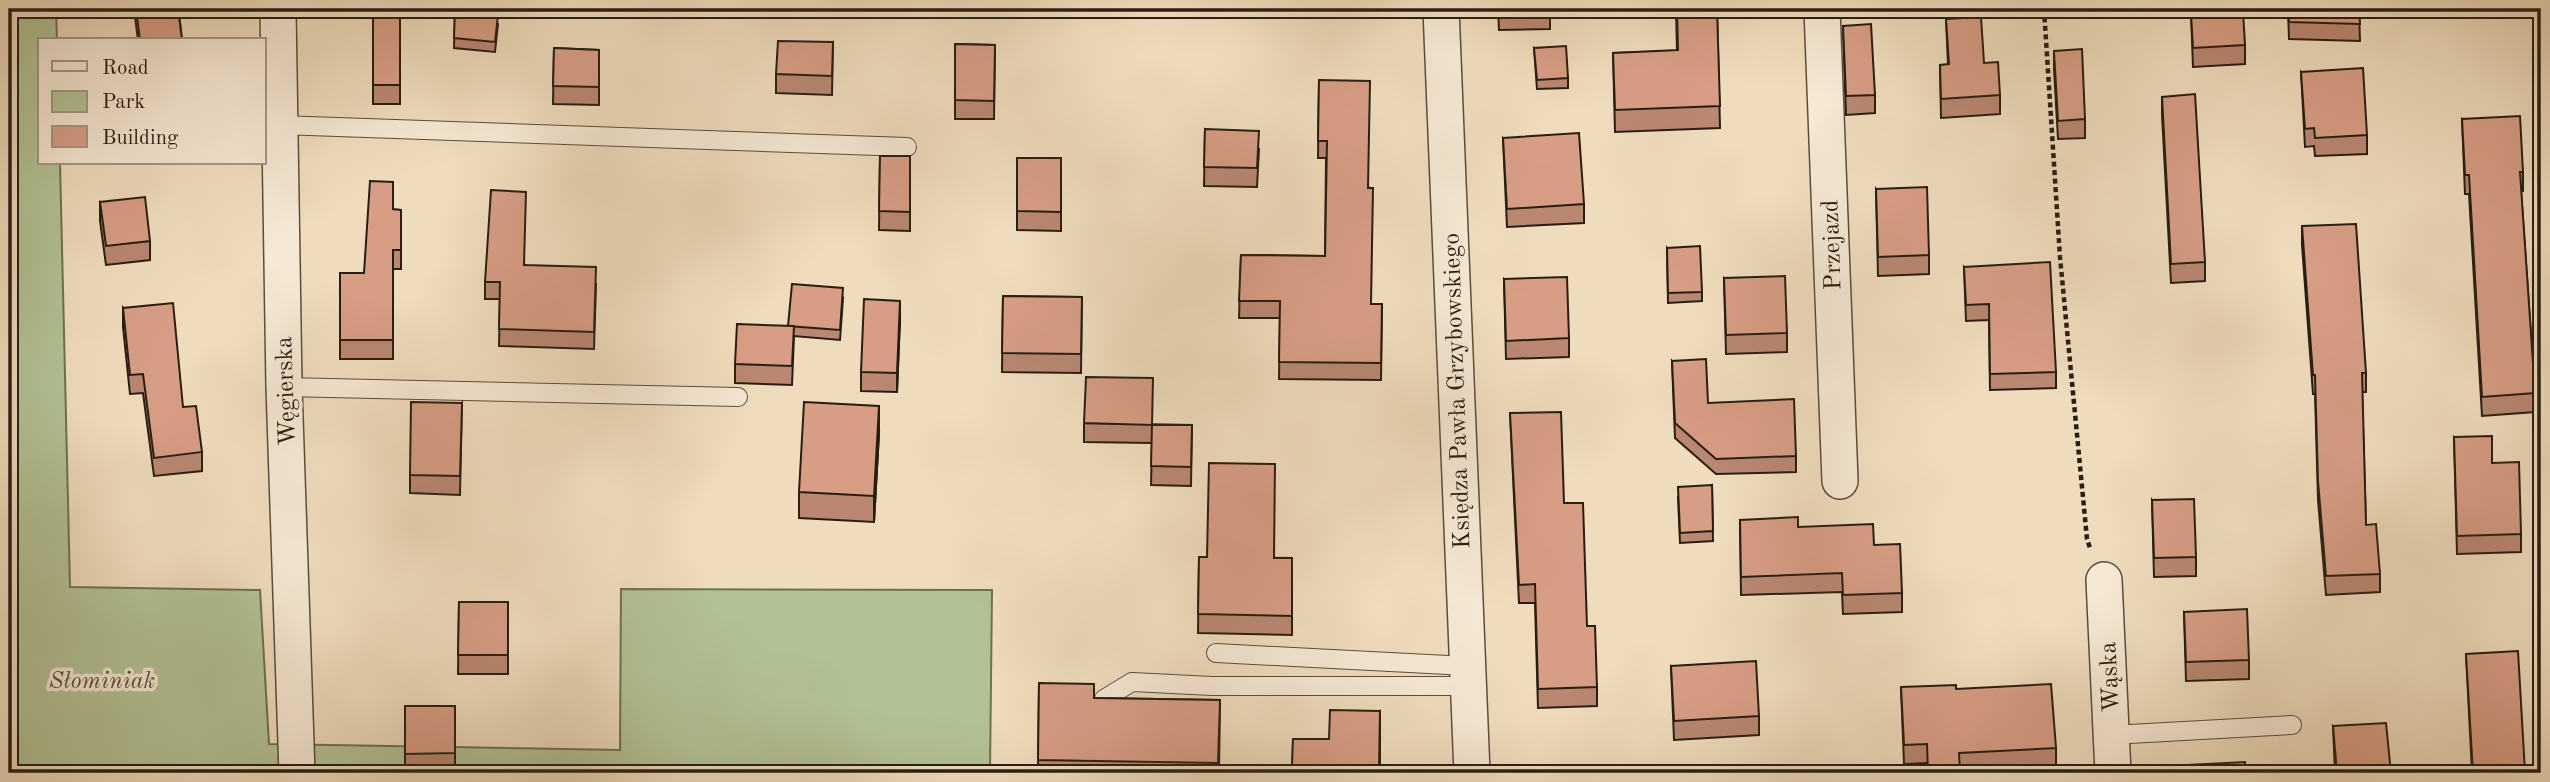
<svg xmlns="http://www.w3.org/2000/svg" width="2550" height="782" font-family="'Old Standard TT',serif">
<rect width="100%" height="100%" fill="#efdcbd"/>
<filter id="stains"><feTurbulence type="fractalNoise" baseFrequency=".00286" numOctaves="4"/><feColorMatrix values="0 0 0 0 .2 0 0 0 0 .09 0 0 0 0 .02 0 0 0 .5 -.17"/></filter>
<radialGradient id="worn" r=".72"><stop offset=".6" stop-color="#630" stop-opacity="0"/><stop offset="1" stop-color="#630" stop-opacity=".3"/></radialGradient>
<polygon fill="#b2c296" stroke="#6e7054" stroke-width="2" points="9,9 56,9 57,40 40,40 40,163 60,163 70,587 260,590 269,744 620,750 621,589 992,590 990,773 9,773"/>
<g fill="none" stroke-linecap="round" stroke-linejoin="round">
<defs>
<g id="service">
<polyline points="280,125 907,147"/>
<polyline points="284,387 738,397"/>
<polyline points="1216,653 1467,666"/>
<polyline points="1104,699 1132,682 1212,686 1468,686"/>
<polyline points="2111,735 2292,725"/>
</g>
<g id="minor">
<polyline points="278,9 284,387 297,773"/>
<polyline points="1441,9 1472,773"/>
<polyline points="1822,9 1840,481"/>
<polyline points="2104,580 2113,773"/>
</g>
</defs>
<use href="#service" stroke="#5a4e3d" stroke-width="20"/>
<use href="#minor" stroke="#5a4e3d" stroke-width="38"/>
<polyline stroke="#291e12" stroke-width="4.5" stroke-dasharray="5 3.5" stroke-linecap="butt" points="2044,9 2060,257 2087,539 2090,548"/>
<use href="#service" stroke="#f5e8d4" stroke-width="18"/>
<use href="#minor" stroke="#f5e8d4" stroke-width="35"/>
</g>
<g fill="#b98772" stroke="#291e12" stroke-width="2">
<polygon points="134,9 181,9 181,12 179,12 182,40 138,40"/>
<rect x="373" y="9" width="27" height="95"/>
<polygon points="1498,9 1550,9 1550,29 1499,30"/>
<polygon points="1676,9 1717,9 1720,128 1615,132 1613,53 1677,51"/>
<polygon points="2156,9 2181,9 2156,10"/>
<polygon points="2288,9 2359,9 2360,41 2289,39"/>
<polygon points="455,11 498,24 495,52 454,48"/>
<polygon points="2191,14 2245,45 2245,64 2193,67"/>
<polygon points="1946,19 1984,63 2000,95 2000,114 1941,118 1940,65 1948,65"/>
<polygon points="1843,26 1875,95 1875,113 1846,115"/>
<polygon points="833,42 832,95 776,93 776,74"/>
<polygon points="955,44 995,45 994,119 955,119"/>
<polygon points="554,48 599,50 599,105 553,104"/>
<polygon points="1534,48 1568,78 1568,88 1537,89"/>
<polygon points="2054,51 2085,119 2085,138 2058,139 2054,69"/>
<polygon points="2301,72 2367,135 2367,154 2315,156 2314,146 2305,147"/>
<polygon points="1319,80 1369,188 1371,304 1382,304 1381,380 1279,379 1280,318 1239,318 1241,255 1325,256 1326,158 1318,158"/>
<polygon points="2162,97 2205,262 2205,281 2171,283 2162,115"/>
<polygon points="2462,119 2523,172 2523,191 2521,191 2535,393 2535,412 2482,416 2469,194 2465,194"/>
<polygon points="1205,129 1259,149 1257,187 1204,186"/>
<polygon points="1503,138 1584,204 1584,223 1507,227"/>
<polygon points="880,156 910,156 910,231 879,230"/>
<polygon points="1017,158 1061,158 1061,231 1017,230"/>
<polygon points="1876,189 1929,255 1929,274 1878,276"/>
<polygon points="100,202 150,241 150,260 106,265 100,221"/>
<polygon points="393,209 401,250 401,269 393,269 393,359 340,359 340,273 364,273"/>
<polygon points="2302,226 2366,373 2366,392 2362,392 2366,525 2380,574 2380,592 2326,595 2318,500 2315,394 2313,394 2302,245"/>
<polygon points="1667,248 1702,292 1702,301 1668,303"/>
<polygon points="525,265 596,284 594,349 499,346 500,299 485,299 485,282"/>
<polygon points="1964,267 2056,372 2056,388 1990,390 1989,320 1966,321"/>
<polygon points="1724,278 1787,333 1787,352 1726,354"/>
<polygon points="1504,279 1569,338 1569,357 1506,359"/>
<polygon points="1003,296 1082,297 1081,373 1002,372"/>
<polygon points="843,298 840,340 794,336 792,385 735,383 735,364 788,326"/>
<polygon points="123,308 183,407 202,452 202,471 154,476 143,393 130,394 123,327"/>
<polygon points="900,319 897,392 861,391 861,372"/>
<polygon points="1672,361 1708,403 1796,456 1796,472 1716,474 1675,438"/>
<polygon points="462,403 460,495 410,493 410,475"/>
<polygon points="1510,413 1564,503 1597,687 1597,706 1538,708 1535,603 1519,603"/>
<polygon points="1084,423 1192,425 1191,486 1151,485 1152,443 1084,442"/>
<polygon points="879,433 874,522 799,518 799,492"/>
<polygon points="2454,437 2492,463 2521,534 2521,552 2457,554"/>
<polygon points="1712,485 1713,541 1680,543 1678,497"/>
<polygon points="2152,500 2196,557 2196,576 2154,577"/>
<polygon points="1740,520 1798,527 1874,545 1902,593 1902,612 1843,614 1842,592 1741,595"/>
<polygon points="1199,557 1292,558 1292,635 1198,633"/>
<polygon points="459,602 508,602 508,674 458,674"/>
<polygon points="2184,612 2249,660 2249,679 2186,681"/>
<polygon points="2466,654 2525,772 2525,773 2472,773"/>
<polygon points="1671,666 1759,716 1759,735 1674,740"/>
<polygon points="1039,683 1094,698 1220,700 1219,773 1038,773"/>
<polygon points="1901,687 1956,689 2056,748 2056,767 1959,771 1960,773 1927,773 1927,763 1904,764"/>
<rect x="405" y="706" width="50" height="66"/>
<polygon points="1380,711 1380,773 1292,773 1293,739 1329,739"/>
<polygon points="2333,726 2391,773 2335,773"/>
</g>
<g fill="#966e5d" stroke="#291e12" stroke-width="2">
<polygon points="900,301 900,319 897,392 897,373"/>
<polygon points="879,406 879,433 874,522 874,496"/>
</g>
<g fill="#d79d85" stroke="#291e12" stroke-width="2">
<polygon points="136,9 178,9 182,40 140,40"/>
<rect x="373" y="9" width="27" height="76"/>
<polygon points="1499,9 1550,9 1550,10 1499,12"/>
<polygon points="1677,9 1717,9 1720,106 1615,110 1613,53 1678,50"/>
<polygon points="2288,9 2359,9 2360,24 2289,22"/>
<polygon points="455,11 498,15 495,42 454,38"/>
<polygon points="2243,11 2245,45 2193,48 2191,14"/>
<polygon points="1981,17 1984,63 1998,62 2000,95 1941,99 1940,65 1949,64 1946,19"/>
<polygon points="1871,24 1875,95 1846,96 1843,26"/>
<polygon points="778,41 833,42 832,76 776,74"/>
<polygon points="955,44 995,45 994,101 955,100"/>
<polygon points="1566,46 1568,78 1537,80 1534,48"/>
<polygon points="554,48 599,50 599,87 553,86"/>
<polygon points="2082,49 2085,119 2058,121 2054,51"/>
<polygon points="2363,68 2367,135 2315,138 2314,128 2305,129 2301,72"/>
<polygon points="1319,80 1370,81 1368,188 1373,188 1371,304 1382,304 1381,363 1279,362 1280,301 1239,301 1241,255 1325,256 1327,141 1318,141"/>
<polygon points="2195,94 2205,262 2171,264 2162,97"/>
<polygon points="2520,116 2523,172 2520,172 2535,393 2482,397 2469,175 2465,175 2462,119"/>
<polygon points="1205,129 1259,131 1257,168 1204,167"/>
<polygon points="1579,133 1584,204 1507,209 1503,138"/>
<polygon points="880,156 910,156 910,212 879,211"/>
<polygon points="1017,158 1061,158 1061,212 1017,211"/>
<polygon points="370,181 393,182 393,209 401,210 401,250 393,250 393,340 340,340 340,273 364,273"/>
<polygon points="1927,187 1929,255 1878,257 1876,189"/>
<polygon points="491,190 526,192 524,265 596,267 594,332 499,329 500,282 485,282"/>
<polygon points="145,197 150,241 106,246 100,202"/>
<polygon points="2356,224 2366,373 2362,373 2366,525 2376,524 2380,574 2326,576 2318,481 2315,375 2313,375 2302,226"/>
<polygon points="1700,246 1702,292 1668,293 1667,248"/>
<polygon points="2050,262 2056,372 1990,374 1989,304 1966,305 1964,267"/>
<polygon points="1785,276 1787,333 1726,335 1724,278"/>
<polygon points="1567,277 1569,338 1506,341 1504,279"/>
<polygon points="792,284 843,288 840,330 788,326"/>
<polygon points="1003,296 1082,297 1081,354 1002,353"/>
<polygon points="864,299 900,301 897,373 861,372"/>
<polygon points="173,303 183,407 196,406 202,452 154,458 143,374 130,375 123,308"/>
<polygon points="737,324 794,326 792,366 735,364"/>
<polygon points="1706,359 1708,403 1794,399 1796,456 1716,459 1675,423 1672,361"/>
<polygon points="1086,377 1153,378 1152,425 1084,423"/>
<polygon points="411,402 462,403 460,476 410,475"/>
<polygon points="804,402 879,406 874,496 799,492"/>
<polygon points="1561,412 1564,503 1583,503 1587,626 1595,626 1597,687 1538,689 1535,584 1519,585 1510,413"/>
<polygon points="1152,425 1192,425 1191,467 1151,466"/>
<polygon points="2492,436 2492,463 2519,462 2521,534 2457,536 2454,437"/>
<polygon points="1209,463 1275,464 1274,558 1292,558 1292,616 1198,614 1199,557 1207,557"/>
<polygon points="1712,485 1713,531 1680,533 1678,487"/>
<polygon points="2194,499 2196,557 2154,558 2152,500"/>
<polygon points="1798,517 1798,527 1873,524 1874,545 1900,544 1902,593 1843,595 1842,573 1741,577 1740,520"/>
<polygon points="459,602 508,602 508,655 458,655"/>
<polygon points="2247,609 2249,660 2186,662 2184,612"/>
<polygon points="2518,651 2525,772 2473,773 2466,654"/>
<polygon points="1756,661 1759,716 1674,721 1671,666"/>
<polygon points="1039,683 1094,684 1094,698 1220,700 1218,763 1038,760"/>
<polygon points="2051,684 2056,748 1959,753 1960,773 1928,773 1927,744 1904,745 1901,687 1956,685 1956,689"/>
<polygon points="405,706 455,706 455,753 405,754"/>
<polygon points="1330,710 1380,711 1379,767 1292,766 1293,739 1329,739"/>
<polygon points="2386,723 2391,773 2337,773 2333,726"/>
<polygon points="2245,762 2246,773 2187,773 2187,765"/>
</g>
<g text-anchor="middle" stroke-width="7" stroke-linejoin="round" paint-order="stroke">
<g font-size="24" fill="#291e12" stroke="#f5e8d4">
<text transform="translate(1831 245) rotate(-92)" y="8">Przejazd</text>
<text transform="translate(285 391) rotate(-92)" y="8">Węgierska</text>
<text transform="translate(1456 391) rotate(-92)" y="8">Księdza Pawła Grzybowskiego</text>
<text transform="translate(2109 677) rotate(-93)" y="8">Wąska</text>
</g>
<g font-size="24" font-style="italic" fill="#524f3a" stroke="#f5e8d4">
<text x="102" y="688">Słominiak</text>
</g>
</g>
<rect width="2550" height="782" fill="none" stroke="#efdcbd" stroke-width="35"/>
<rect x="10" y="10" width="2529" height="761" fill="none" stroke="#291e12" stroke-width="3.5"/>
<rect x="18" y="18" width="2515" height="747" fill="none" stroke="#291e12" stroke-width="2"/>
<rect x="38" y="38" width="228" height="126" fill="#f5e8d4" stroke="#a39786" stroke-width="2"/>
<rect x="52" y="61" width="35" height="10" fill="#f5e8d4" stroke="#a39786" stroke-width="2"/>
<text x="102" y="74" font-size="21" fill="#291e12">Road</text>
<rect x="52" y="91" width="35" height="21" fill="#b2c296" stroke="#a39786" stroke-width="2"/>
<text x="102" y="108" font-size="21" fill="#291e12">Park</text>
<rect x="52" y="126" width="35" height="21" fill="#d79d85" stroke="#a39786" stroke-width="2"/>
<text x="102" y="144" font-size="21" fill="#291e12">Building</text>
<rect width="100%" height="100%" filter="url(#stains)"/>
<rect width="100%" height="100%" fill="url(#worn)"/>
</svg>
